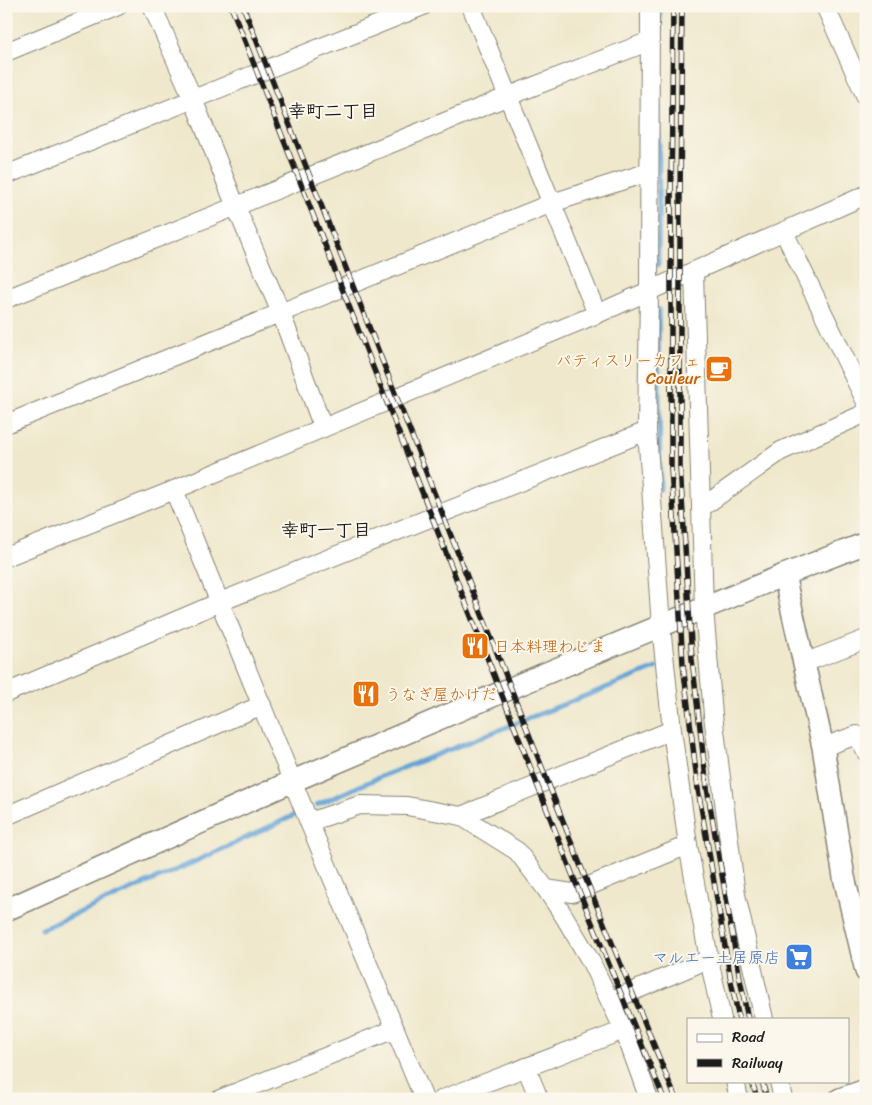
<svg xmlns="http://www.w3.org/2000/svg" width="872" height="1105" font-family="Sriracha,'Klee One',sans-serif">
<rect width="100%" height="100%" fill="#fbf7ec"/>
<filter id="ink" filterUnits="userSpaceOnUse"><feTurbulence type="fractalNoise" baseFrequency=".02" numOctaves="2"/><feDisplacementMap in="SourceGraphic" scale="10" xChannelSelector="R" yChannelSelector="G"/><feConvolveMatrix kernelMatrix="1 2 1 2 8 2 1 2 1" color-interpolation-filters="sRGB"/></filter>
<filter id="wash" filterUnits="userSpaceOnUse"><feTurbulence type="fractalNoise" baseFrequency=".0096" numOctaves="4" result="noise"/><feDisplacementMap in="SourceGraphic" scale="20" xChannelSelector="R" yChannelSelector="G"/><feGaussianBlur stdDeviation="1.12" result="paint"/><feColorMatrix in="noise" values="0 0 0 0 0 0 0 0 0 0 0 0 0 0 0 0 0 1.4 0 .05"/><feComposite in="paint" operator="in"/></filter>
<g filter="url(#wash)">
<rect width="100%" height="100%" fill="#efe8cc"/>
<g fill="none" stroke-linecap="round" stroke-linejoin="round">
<g stroke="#63a3d6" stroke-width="5">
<polyline points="658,265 660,6"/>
<polyline points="658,309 660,489"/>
<polyline points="317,805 380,777 656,668"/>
<polyline points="42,929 192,863 295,815"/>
</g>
</g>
</g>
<g filter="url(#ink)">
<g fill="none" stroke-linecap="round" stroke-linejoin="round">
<defs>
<g id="minor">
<polyline points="152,6 193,99 236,207 281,313 323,428"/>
<polyline points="471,6 597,314"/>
<polyline points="650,6 649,292 647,431 661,626 672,730 688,845 709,959 722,1019"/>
<polyline points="825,6 866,97"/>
<polyline points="6,52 118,6"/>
<polyline points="6,175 423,6"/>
<polyline points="784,232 866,402"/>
<polyline points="694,272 704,608 713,715 736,895 764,1019"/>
<polyline points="6,299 509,96 650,41"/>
<polyline points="6,424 552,203 649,172"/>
<polyline points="174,490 309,822 424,1099"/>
<polyline points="701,508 781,451 866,413"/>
<polyline points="6,557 174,490 597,314 866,195"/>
<polyline points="804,663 866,639"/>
<polyline points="6,693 220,602 647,431"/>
<polyline points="823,747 857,735 866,752"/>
<polyline points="6,816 262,705"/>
<polyline points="461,816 672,730"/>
<polyline points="309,822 360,805 407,806 461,816 517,851 546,889 564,916 590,960 624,1030 649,1099"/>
<polyline points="546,889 572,893 688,845"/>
<polyline points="610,1001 709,959"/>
<polyline points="526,1067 539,1099"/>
<polyline points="735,1081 739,1099"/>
<polyline points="779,1081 783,1099"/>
<polyline points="220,1099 395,1029"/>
<polyline points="443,1099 624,1030"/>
</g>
<g id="tertiary">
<polyline points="784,575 823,747 844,877 866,971"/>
<polyline points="6,910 293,781 549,672 784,575 866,543"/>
<polyline points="840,1099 866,1090"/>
</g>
</defs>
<use href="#minor" stroke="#868274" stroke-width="20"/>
<use href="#tertiary" stroke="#868274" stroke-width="24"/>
<use href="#minor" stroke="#fff" stroke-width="18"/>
<use href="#tertiary" stroke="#fff" stroke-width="21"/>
<defs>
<g id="rail">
<polyline points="231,6 575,881 664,1099"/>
<polyline points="243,6 585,877 676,1099"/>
<polyline points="673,6 671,204 671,468 683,664 698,789 731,981 739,1019"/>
<polyline points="682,6 680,195 680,466 692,659 707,788 740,979 748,1019"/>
<polyline points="752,1081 757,1099"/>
<polyline points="762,1081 767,1099"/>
</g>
</defs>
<use href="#rail" stroke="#1c1c1c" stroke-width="5.5"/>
<use href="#rail" stroke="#fbf7ec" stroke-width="4" stroke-dasharray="11" stroke-linecap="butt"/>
</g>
</g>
<defs>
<symbol id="cafe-square" viewBox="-11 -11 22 22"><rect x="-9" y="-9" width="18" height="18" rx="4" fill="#e8710a" stroke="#fbf7ec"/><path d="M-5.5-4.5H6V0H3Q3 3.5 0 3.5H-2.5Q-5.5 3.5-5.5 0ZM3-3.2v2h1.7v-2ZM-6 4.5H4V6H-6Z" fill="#fff"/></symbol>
<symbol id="restaurant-square" viewBox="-11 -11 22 22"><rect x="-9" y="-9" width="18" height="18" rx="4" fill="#e8710a" stroke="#fbf7ec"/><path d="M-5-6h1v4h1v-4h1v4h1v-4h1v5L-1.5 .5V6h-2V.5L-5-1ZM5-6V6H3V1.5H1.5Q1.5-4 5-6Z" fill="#fff"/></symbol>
<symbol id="supermarket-square" viewBox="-11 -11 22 22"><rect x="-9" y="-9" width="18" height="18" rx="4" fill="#3f7fe0" stroke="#fbf7ec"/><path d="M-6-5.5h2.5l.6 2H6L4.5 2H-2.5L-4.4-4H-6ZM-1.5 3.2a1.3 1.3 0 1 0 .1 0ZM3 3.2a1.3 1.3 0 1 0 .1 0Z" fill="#fff"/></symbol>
</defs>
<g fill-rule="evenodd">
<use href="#cafe-square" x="703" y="353" width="32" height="32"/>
<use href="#restaurant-square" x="459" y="630" width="32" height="32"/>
<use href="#restaurant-square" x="350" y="678" width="32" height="32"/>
<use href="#supermarket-square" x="783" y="941" width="32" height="32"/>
</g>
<g text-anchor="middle" stroke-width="4" stroke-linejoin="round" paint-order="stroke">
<g font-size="16" fill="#c56008" stroke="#fbf7ec" text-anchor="start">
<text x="700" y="366" text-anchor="end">パティスリーカフェ<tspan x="700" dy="18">Couleur</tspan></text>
<text x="494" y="652">日本料理わじま</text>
<text x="385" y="700">うなぎ屋かけだ</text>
</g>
<g font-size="16" fill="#366cbe" stroke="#fbf7ec" text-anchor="end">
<text x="780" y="963">マルエー土居原店</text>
</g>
<g font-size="18" font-weight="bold" fill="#1c1c1c" stroke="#fbf7ec">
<text x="333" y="117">幸町二丁目</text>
<text x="326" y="536">幸町一丁目</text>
</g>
</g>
<rect width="872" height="1105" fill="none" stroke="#fbf7ec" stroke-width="25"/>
<rect x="687" y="1018" width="162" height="65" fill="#fbf7ec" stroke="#a29f99"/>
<rect x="697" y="1034" width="25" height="8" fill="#ffffff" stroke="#a29f99"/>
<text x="732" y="1042" font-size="15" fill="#1c1c1c">Road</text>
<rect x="697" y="1059" width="25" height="8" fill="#1c1c1c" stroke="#a29f99"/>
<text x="732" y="1068" font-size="15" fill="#1c1c1c">Railway</text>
</svg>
